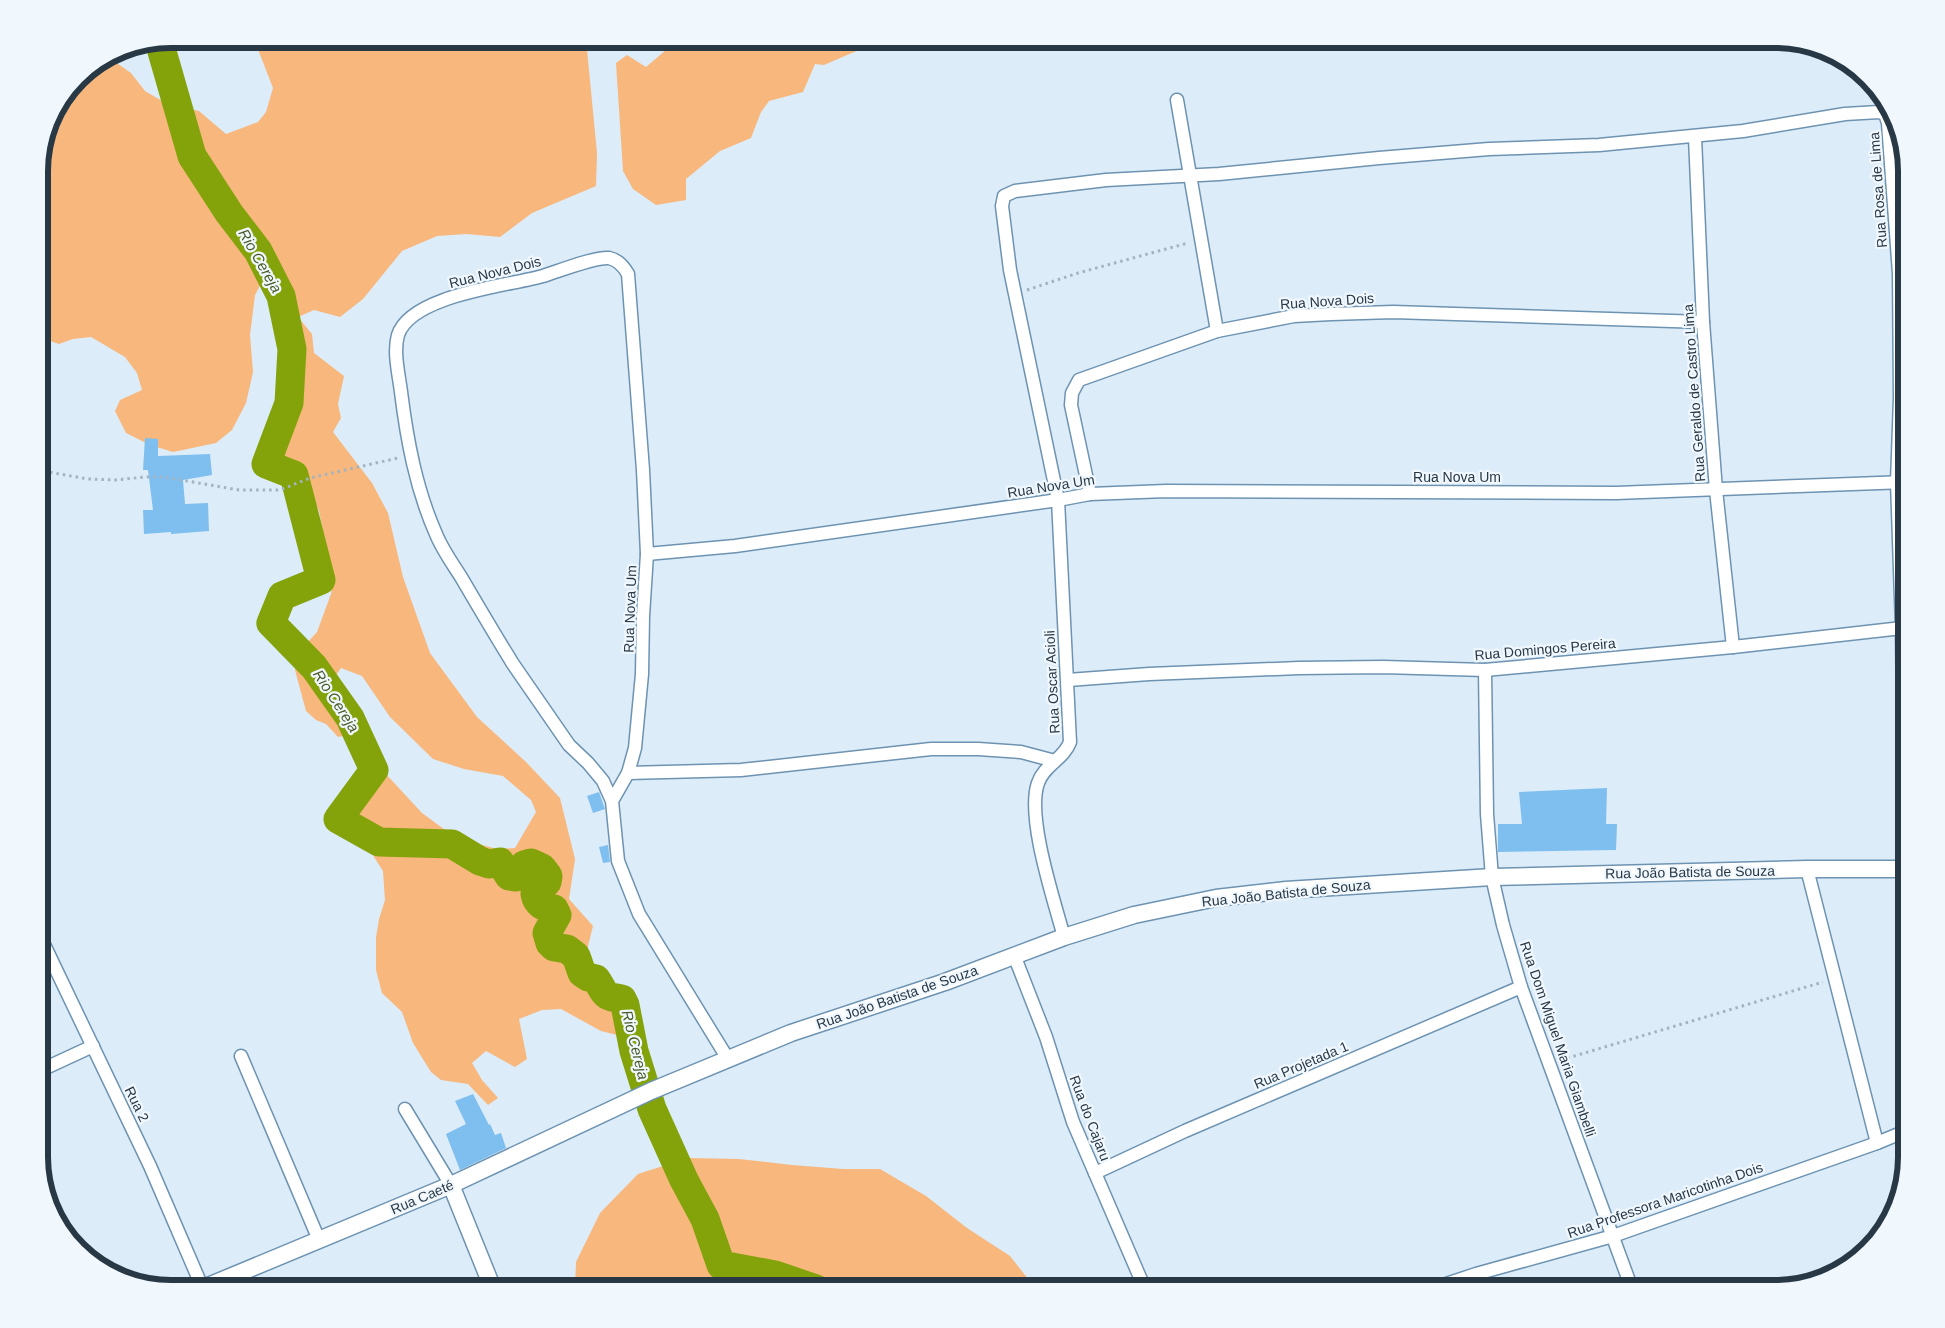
<svg xmlns="http://www.w3.org/2000/svg" width="1945" height="1328" font-family="Arial,sans-serif">
<rect width="100%" height="100%" fill="#dcecf9"/>
<g fill="#f8b77c">
<polygon points="254,39 586,39 597,153 596,186 532,213 500,237 467,234 437,236 402,251 363,299 340,317 314,310 298,317 312,334 314,353 344,376 338,404 341,418 333,432 372,483 388,513 403,577 430,653 477,717 526,762 560,798 575,859 569,899 593,926 585,958 603,983 631,1001 639,1049 635,1059 621,1050 617,1035 601,1031 561,1009 542,1010 519,1019 527,1059 515,1067 486,1051 472,1063 482,1080 498,1098 488,1105 468,1084 441,1080 431,1072 413,1043 402,1012 382,993 376,970 376,938 379,919 385,900 383,871 342,807 343,793 356,772 372,759 422,813 456,838 497,849 515,848 536,812 531,800 503,776 464,769 433,759 390,717 362,676 341,668 333,680 347,713 348,735 338,737 326,724 316,720 306,711 295,670 296,655 317,632 331,594 333,580 319,511 308,487 273,450 271,422 278,393 293,351 294,339 283,316 279,277 264,278 255,295 250,335 253,372 246,403 232,430 216,443 173,452 150,445 126,433 115,411 120,400 142,390 137,373 125,357 91,337 73,339 59,344 47,340 39,326 39,162 49,120 78,77 108,57 131,73 145,91 169,105 199,111 226,134 258,122 266,112 273,88"/>
<path d="M675,39C685,39 696,38 707,39C719,40 729,43 742,39H914L896,48L868,46L824,65L815,64L803,92L769,101L761,112L751,138L720,151L686,179V200L656,205L633,189L623,171L616,63L627,55L646,67L666,50Z"/>
<polygon points="688,1158 739,1159 792,1165 843,1169 880,1169 926,1196 967,1228 1010,1256 1036,1289 575,1289 576,1262 600,1213 638,1174"/>
</g>
<g fill="none" stroke-linecap="round" stroke-linejoin="round">
<path stroke="#84a30b" stroke-width="29" d="M159,41L192,156L229,213L258,251L281,296L292,349L289,403L266,464L294,475L321,580L282,596L271,623L314,667L350,718L374,770L338,819L379,842L452,844L480,861L489,864L500,862L509,876L515,877L524,865L531,863L542,868L548,876L547,882L535,894C537,905 544,907 554,909L557,915L547,933L550,943L554,947L567,949L576,956L582,973L588,977L596,979C606,993 601,996 622,999L625,1005L634,1051L652,1109L684,1180L705,1219L721,1265L775,1275L816,1289"/>
</g>
<g fill="#7ebfef">
<polygon points="145,438 158,439 158,456 210,454 212,475 183,480 185,504 208,503 209,531 171,534 171,532 144,534 143,510 153,510 148,470 143,470"/>
<polygon points="1607,788 1606,824 1617,824 1616,850 1498,852 1498,824 1522,824 1519,792"/>
<polygon points="599,792 605,809 593,813 587,796"/>
<polygon points="608,845 610,862 603,863 599,847"/>
<polygon points="473,1094 489,1125 490,1124 495,1135 501,1133 506,1148 460,1170 446,1134 466,1124 455,1101"/>
</g>
<g fill="none" stroke-linecap="round" stroke-linejoin="round">
<defs>
<g id="minor">
<polyline points="1177,100 1217,331"/>
<polyline points="1695,137 1703,322 1716,490 1733,647"/>
<polyline points="1090,494 1071,405 1072,393 1079,380 1217,331 1294,316 1331,314 1393,312 1703,322"/>
<polyline points="647,554 735,546 1058,500 1090,494 1166,491 1616,493 1906,482"/>
<polyline points="1485,670 1487,814 1492,877 1503,925 1521,987 1632,1289"/>
<polyline points="1068,680 1149,674 1299,668 1383,667 1485,670 1733,647 1902,628"/>
<polyline points="628,773 741,770 931,749 978,749 1021,752 1055,761"/>
<path d="M612,801L628,773L635,748L642,674L643,616L647,554L643,470L628,274C624,267 619,260 609,258C594,257 559,271 543,276C507,286 411,295 398,335C393,352 399,375 401,392C407,440 416,489 436,534C442,549 452,563 461,577C478,606 495,635 513,664L569,745L588,763L603,781L612,801L618,861L639,914L728,1059"/>
<polyline points="1807,869 1877,1143"/>
<polyline points="39,934 150,1166 203,1289"/>
<path d="M1064,937C1054,900 1026,817 1038,783C1044,765 1064,759 1070,742L1058,500L1010,270L1002,206L1004,196L1015,191L1106,180L1219,174L1379,158L1489,149L1599,145L1743,131L1845,114L1879,112L1885,114L1888,123L1899,274L1900,398L1897,482L1902,628L1905,869"/>
<polyline points="1014,955 1046,1037 1073,1122 1145,1289"/>
<polyline points="241,1056 319,1240"/>
<polyline points="39,1071 93,1046"/>
<polyline points="405,1109 451,1185"/>
<polyline points="1095,1173 1185,1131 1521,987"/>
<polyline points="1431,1289 1476,1274 1613,1236 1877,1143 1906,1131"/>
</g>
<g id="tertiary">
<polyline points="451,1185 493,1289"/>
<polyline points="201,1289 451,1185 651,1091 791,1033 945,982 1064,937 1134,915 1216,898 1286,890 1492,877 1807,869 1906,869"/>
</g>
</defs>
<use href="#minor" stroke="#6d93b1" stroke-width="15"/>
<use href="#tertiary" stroke="#6d93b1" stroke-width="19"/>
<g stroke="#a3b3c0" stroke-width="3" stroke-dasharray="2.5 4" stroke-linecap="butt">
<polyline points="1027,290 1078,273 1188,243"/>
<polyline points="39,468 48,472"/>
<polyline points="39,487 48,472 88,479 115,480 145,477 164,477 239,490 280,490 310,478 398,458"/>
<polyline points="1561,1060 1823,982"/>
</g>
<use href="#minor" stroke="#fff" stroke-width="12"/>
<use href="#tertiary" stroke="#fff" stroke-width="16"/>
</g>
<g text-anchor="middle" stroke-width="4.5" stroke-linejoin="round" paint-order="stroke">
<g font-size="14" fill="#283845" stroke="#f0f8fe">
<text transform="translate(1878 190) rotate(-94)" y="5">Rua Rosa de Lima</text>
<text transform="translate(495 272) rotate(-14)" y="5">Rua Nova Dois</text>
<text transform="translate(1327 301) rotate(-4)" y="5">Rua Nova Dois</text>
<text transform="translate(1694 393) rotate(-94)" y="5">Rua Geraldo de Castro Lima</text>
<text x="1457" y="482">Rua Nova Um</text>
<text transform="translate(1051 486) rotate(-9)" y="5">Rua Nova Um</text>
<text transform="translate(630 609) rotate(-88)" y="5">Rua Nova Um</text>
<text transform="translate(1545 649) rotate(-5)" y="5">Rua Domingos Pereira</text>
<text transform="translate(1052 682) rotate(-93)" y="5">Rua Oscar Acioli</text>
<text transform="translate(1690 872) rotate(-1)" y="5">Rua João Batista de Souza</text>
<text transform="translate(1286 893) rotate(-6)" y="5">Rua João Batista de Souza</text>
<text transform="translate(897 997) rotate(-19)" y="5">Rua João Batista de Souza</text>
<text transform="translate(1558 1039) rotate(71)" y="5">Rua Dom Miguel Maria Giambelli</text>
<text transform="translate(1301 1065) rotate(-23)" y="5">Rua Projetada 1</text>
<text transform="translate(137 1104) rotate(64)" y="5">Rua 2</text>
<text transform="translate(1090 1118) rotate(69)" y="5">Rua do Cajaru</text>
<text transform="translate(422 1197) rotate(-23)" y="5">Rua Caeté</text>
<text transform="translate(1665 1200) rotate(-19)" y="5">Rua Professora Maricotinha Dois</text>
</g>
<g font-size="15" font-style="italic" fill="#4b5926" stroke="#f0f8fe">
<text transform="translate(260 261) rotate(60)" y="5">Rio Cereja</text>
<text transform="translate(336 701) rotate(57)" y="5">Rio Cereja</text>
<text transform="translate(635 1045) rotate(76)" y="5">Rio Cereja</text>
</g>
</g>
<path d="M0 0H1945V1328H0ZM171 48H1775A123 123 0 0 1 1898 171V1157A123 123 0 0 1 1775 1280H171A123 123 0 0 1 48 1157V171A123 123 0 0 1 171 48Z" fill="#f0f8fe" fill-rule="evenodd"/>
<path fill="none" stroke="#283845" stroke-width="6" d="M171 48H1775A123 123 0 0 1 1898 171V1157A123 123 0 0 1 1775 1280H171A123 123 0 0 1 48 1157V171A123 123 0 0 1 171 48Z"/>
</svg>
